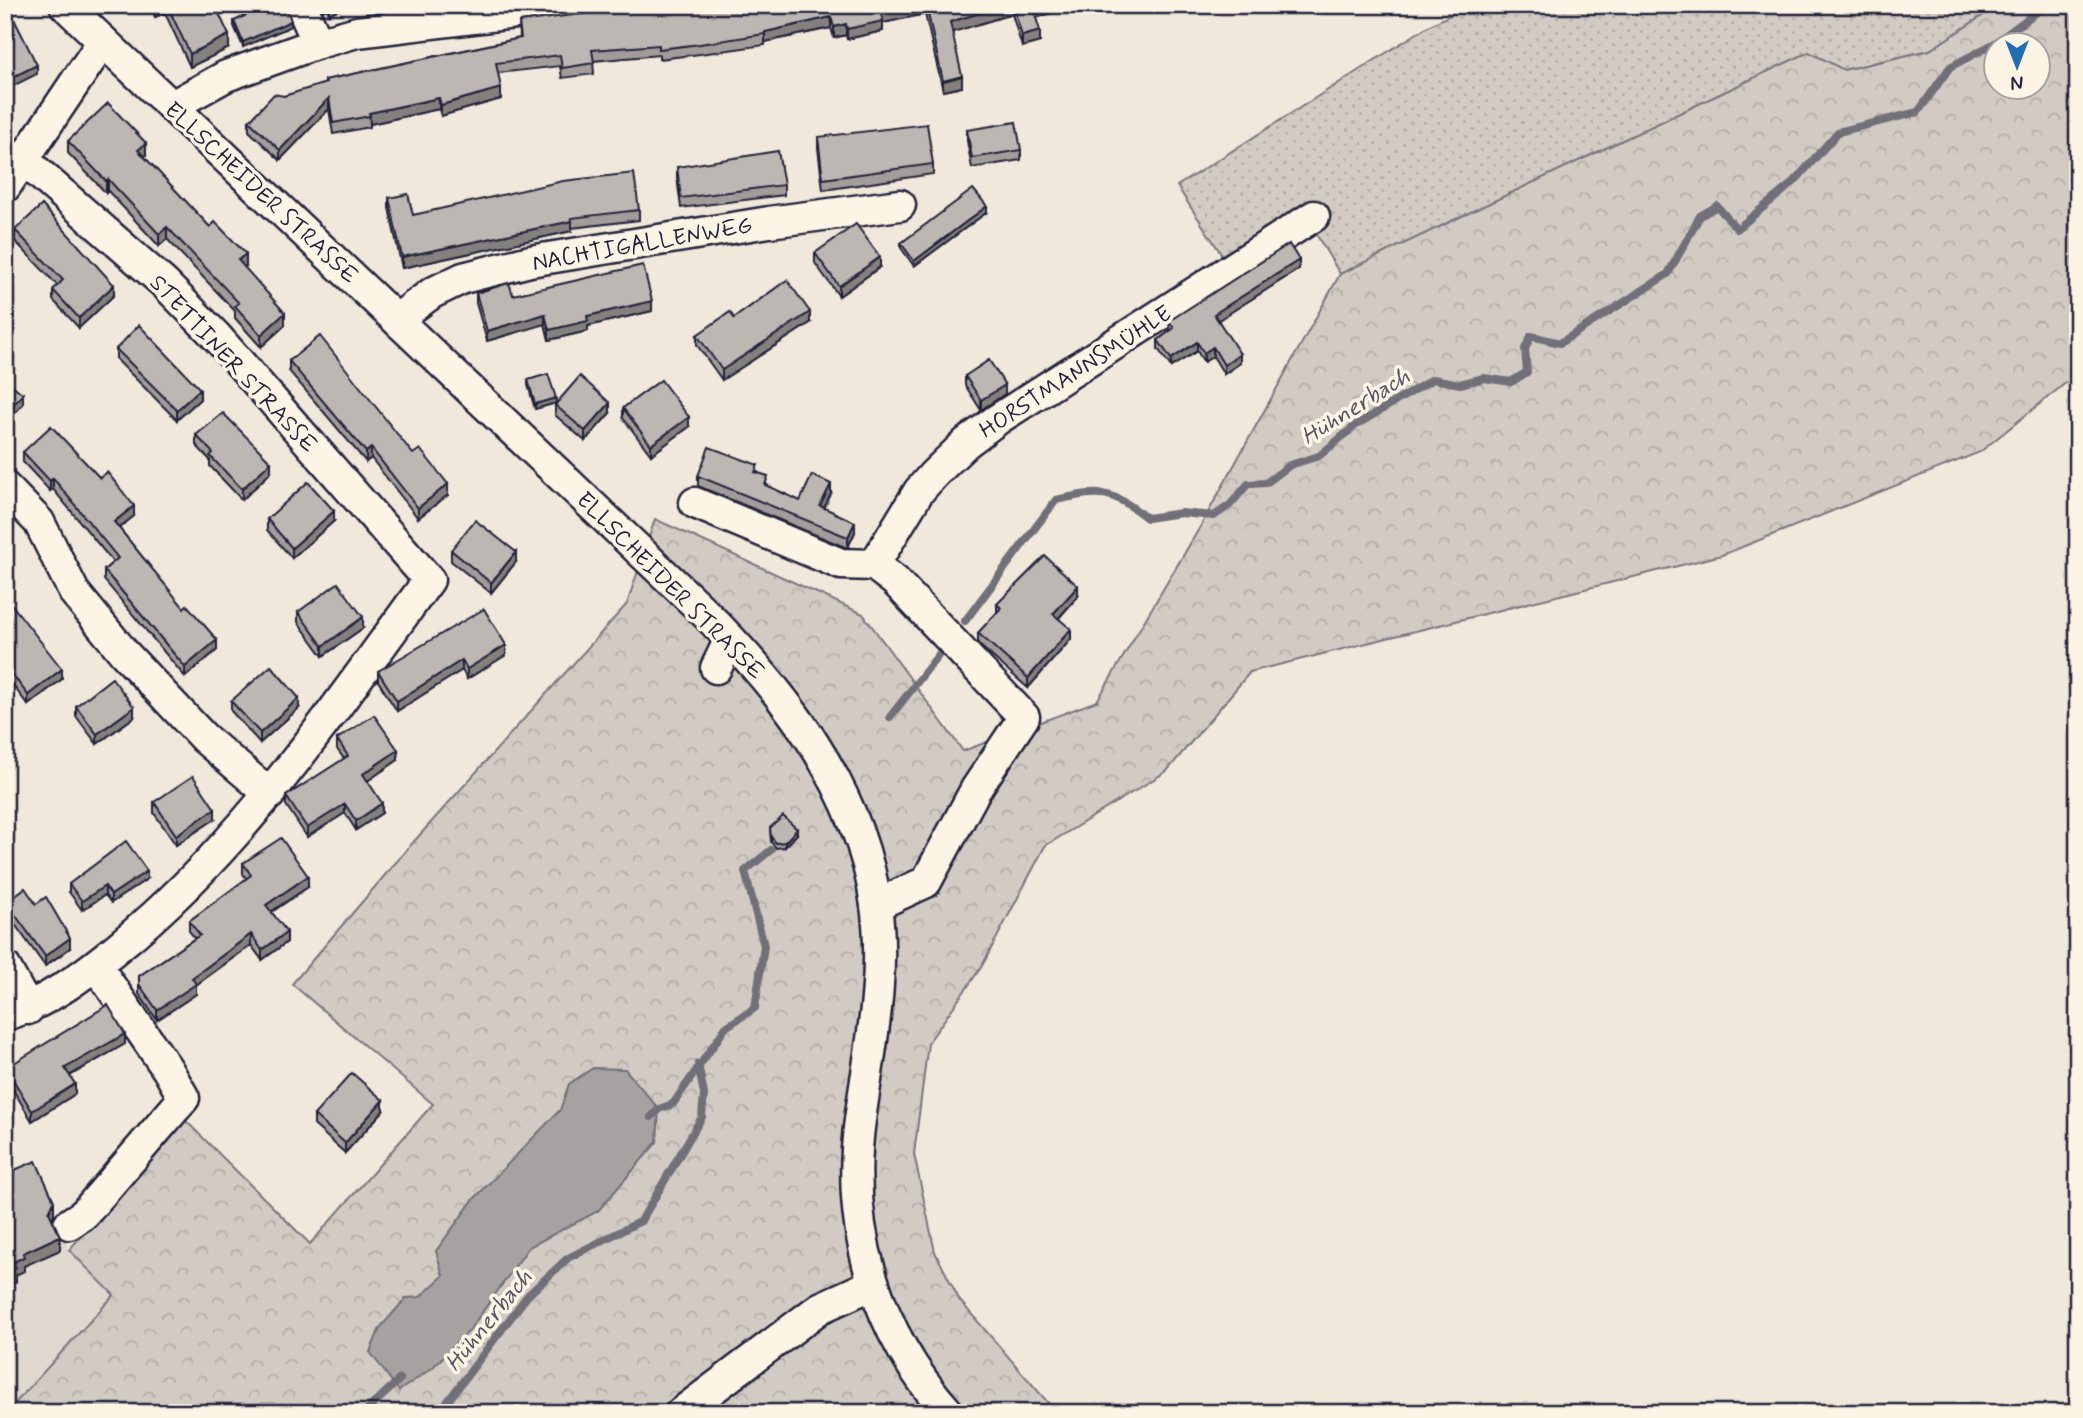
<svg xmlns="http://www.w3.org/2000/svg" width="2083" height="1418" font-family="Mynerve,sans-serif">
<defs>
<pattern id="grass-dots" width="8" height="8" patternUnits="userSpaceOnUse" patternTransform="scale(1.75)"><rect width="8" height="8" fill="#d1cbc3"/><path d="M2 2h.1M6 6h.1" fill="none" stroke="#b3aea8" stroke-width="1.8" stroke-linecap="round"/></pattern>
<pattern id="forest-crowns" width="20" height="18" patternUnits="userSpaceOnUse" patternTransform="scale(1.75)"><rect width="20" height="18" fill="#d1cbc3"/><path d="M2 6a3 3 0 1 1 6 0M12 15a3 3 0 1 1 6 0" fill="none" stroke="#b3aea8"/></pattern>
</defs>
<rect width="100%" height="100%" fill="#efe8db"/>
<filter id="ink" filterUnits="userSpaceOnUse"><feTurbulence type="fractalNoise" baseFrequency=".0143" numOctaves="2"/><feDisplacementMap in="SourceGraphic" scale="14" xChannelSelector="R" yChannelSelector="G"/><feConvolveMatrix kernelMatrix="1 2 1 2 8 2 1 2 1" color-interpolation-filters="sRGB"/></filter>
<g filter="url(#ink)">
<polygon fill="#e0d9cf" points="32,1162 69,1250 114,1294 5,1413 5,1174"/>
<polygon fill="url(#grass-dots)" stroke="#7a767f" stroke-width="2" points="1470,5 1999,5 1930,50 1843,70 1809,52 1340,274 1301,209 1222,255 1177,186 1430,25"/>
<path fill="url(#forest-crowns)" stroke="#7a767f" stroke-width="2" fill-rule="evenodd" d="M1999,5H2078V373L1980,452L1722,555L1250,672L1167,771L1045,846L982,966L928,1043L914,1154L935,1252L960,1301L1057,1413H832L824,1405L813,1413H6L114,1295L69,1250L183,1118L310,1244L433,1104L292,984L409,847L627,604L655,519L863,614L963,751L1097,701L1200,527L1340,274L1809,52L1844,70L1930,50ZM1996,46H2038V88H1996Z"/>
<polygon fill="#a6a2a2" stroke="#716f79" stroke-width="2" points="593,1068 625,1069 659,1109 657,1142 598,1211 529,1247 468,1332 432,1368 399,1391 370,1352 380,1328 406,1298 420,1297 443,1276 436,1251 473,1200 560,1110 569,1084"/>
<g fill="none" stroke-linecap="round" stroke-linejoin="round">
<g stroke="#716f79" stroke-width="8">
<path d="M965,621L1056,500C1102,490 1109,489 1147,518L1181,513L1214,516L1230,505L1248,484L1266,483L1290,465L1319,456L1356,425L1433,379L1460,384L1484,378L1511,382L1527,372L1525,349L1531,336L1560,343L1668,274L1700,216L1717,206L1737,229L1794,182L1838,132L1918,112L1950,67L1995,43L2046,5"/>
<polyline points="890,717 943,649"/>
<polyline points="651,1117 659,1109 673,1104 726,1027 755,1008 764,946 745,871 771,850"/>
<polyline points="364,1413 400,1379"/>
<polyline points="439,1413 527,1296 568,1258 641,1221 702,1117 704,1094 698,1064"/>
</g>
<defs>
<g id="minor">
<path d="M65,5L702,610C784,691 860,788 876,905C886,978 870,1048 860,1120C845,1227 876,1333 949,1413"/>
<polyline points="301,5 318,43"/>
<polyline points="172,106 226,76 318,43 357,32 582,5"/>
<polyline points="5,187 103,41"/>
<polyline points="397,319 432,293 463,278 530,261 769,222 900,205"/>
<polyline points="5,487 39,522 74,592 124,653 204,738 270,794"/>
<polyline points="695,503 841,564 874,565 895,581 1024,717 976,789 926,882 876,905"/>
<polyline points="874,565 919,491 934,474 966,443 998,419 1314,216"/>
<polyline points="716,668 730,639"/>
<polyline points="5,967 28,1009"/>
<path d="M5,1015C46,1004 85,974 118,947C244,845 333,710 429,580L217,337L165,284L25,161"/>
<polyline points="69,1224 84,1214 184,1098 168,1070 96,965"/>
<polyline points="681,1413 820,1308 873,1284"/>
</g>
</defs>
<use href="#minor" stroke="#22223b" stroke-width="35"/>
<use href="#minor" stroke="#fcf5e5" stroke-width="30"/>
</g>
<g fill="#a29d9a" stroke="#22223b" stroke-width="2">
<polygon points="150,5 215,5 229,48 190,67 165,13 155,17"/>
<polygon points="319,5 348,5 329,14 327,9 323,11"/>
<polygon points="651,5 1052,5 1052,13 1036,18 1040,42 1022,47 1012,14 952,32 962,87 943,91 925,14 883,23 883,31 847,39 846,35 834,38 831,28 765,42 765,45 700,54 659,59 659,55 593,61 594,74 562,78 560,66 498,73 501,99 441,116 439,109 370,124 370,127 333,134 329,109 280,160 249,131 249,121 284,96 325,84 325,80 520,38 519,22"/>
<polygon points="234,21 291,26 243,47 234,26"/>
<polygon points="967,130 1021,150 1021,160 972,168 967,141"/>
<polygon points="818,137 933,164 933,174 823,190 818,148"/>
<polygon points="68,141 146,155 144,157 246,266 244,267 285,325 261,347 235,318 235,311 167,239 159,246 108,191 106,193 68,153"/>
<polygon points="677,167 784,185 784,195 681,208 677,177"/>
<polygon points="389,198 413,215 639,210 639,220 572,228 572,231 402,268 389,208"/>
<polygon points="987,212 914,266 901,248 901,243"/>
<polygon points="15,230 114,295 79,328 53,300 53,290 57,285 15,241"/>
<polygon points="815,253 880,267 839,296 815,263"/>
<polygon points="1299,269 1218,320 1240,363 1224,374 1213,356 1204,362 1197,351 1171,367 1158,349 1158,340 1170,331 1169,321"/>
<polygon points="476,293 513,295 652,311 588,326 588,331 549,340 545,324 487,341 476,303"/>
<polygon points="734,318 810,323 722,380 697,345 697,335"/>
<polygon points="116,349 200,399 177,420 116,359"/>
<polygon points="289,361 413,454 448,495 418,518 371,458 366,462 289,371"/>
<polygon points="965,376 1005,394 981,410 965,385"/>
<polygon points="528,380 556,403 535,409 528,385"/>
<polygon points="555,405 610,413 585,441 555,415"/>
<polygon points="623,408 689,427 651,455 623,418"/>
<polygon points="196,435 271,472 242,500 210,466 210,460 196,445"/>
<polygon points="23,452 134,516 119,528 217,650 185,677 104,580 104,570 113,562 53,489 50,491 23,462"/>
<polygon points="758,472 768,486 800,501 831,494 824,508 855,532 848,547 845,547 698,486 698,476"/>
<polygon points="267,519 334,521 292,558 267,530"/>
<polygon points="451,550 516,562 491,593 451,561"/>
<polygon points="5,596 62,679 28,705 5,675"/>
<polygon points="1078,596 1059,618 1071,639 1028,688 978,644 978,633 997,613 997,604"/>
<polygon points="298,612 363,628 323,656 298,622"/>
<polygon points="506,655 467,679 462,670 397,711 378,681 378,671"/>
<polygon points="231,701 299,708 260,743 231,711"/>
<polygon points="76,706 134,717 97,744 76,716"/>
<polygon points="337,739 398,760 367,781 382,813 356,830 345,813 307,837 286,805 286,796 344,759 337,749"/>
<polygon points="154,802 215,819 176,845 154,813"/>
<polygon points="770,828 797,834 785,847 776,848 771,842"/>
<polygon points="243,863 308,887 272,912 287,942 262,960 251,945 196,985 196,994 157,1020 139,994 139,976 195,938 189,931 189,921 247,879 243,874"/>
<polygon points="147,879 111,903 105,895 82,910 69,892 69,884"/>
<polygon points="6,902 70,948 45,966 6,912"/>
<polygon points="125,1044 70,1076 75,1094 32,1121 6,1078 6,1068"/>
<polygon points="383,1111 345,1153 314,1125 314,1115"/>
</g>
<g fill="#84807d" stroke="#22223b" stroke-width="2">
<polygon points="155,5 165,5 165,13 155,17"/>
<polygon points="323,5 327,5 327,9 323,11"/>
<polygon points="329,5 348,5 329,14"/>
<polygon points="917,5 925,5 925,14 883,23 883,31 847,39 847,29 882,13"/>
<polygon points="1005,5 1012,5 1012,14 950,33 950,22"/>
<polygon points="1043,5 1052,5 1052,13 1033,18 1033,8"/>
<polygon points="831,17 831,28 765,42 765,32"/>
<polygon points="291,21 291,26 243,47 243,42"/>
<polygon points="846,24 846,35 834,38 834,27"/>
<polygon points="1040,31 1040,42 1022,47 1022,36"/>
<polygon points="229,35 229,48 190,67 190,54"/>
<polygon points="37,65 37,74 5,90 5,81"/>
<polygon points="962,76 962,87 943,91 943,81"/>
<polygon points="501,88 501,99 441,116 441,105"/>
<polygon points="329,98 329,109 280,160 280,150"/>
<polygon points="439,98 439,109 370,124 369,113"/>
<polygon points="10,108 10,117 5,122 5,113"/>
<polygon points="146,143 146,155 138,162 138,150"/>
<polygon points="108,179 108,191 106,193 106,181"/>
<polygon points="987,206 987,212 914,266 914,261"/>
<polygon points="572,221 572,231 402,268 402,257"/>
<polygon points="167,227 167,239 159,246 159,234"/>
<polygon points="246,254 246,266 238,272 238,260"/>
<polygon points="880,257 880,267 839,296 839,286"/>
<polygon points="1299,260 1299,269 1214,323 1214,314"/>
<polygon points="114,285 114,295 79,328 79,318"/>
<polygon points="652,301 652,311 588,326 588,331 549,340 549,330 587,316"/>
<polygon points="810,312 810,323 722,380 722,370"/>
<polygon points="285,313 285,325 261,347 261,335"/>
<polygon points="545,314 545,324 487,341 487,331"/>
<polygon points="1197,342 1197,351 1171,367 1171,359"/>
<polygon points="1213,347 1213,356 1204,362 1204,353"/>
<polygon points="1240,354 1240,363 1224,374 1224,365"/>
<polygon points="1005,385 1005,394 981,410 981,400"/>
<polygon points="200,389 200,399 177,420 177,410"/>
<polygon points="23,394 23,404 5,424 5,413"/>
<polygon points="556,398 556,403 535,409 535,404"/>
<polygon points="610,403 610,413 585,441 585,431"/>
<polygon points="689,417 689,427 651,455 651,445"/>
<polygon points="371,448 371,458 366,462 366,452"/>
<polygon points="271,462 271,472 242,500 242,489"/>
<polygon points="53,478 53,489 50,491 50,481"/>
<polygon points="448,484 448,495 418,518 418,508"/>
<polygon points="831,484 831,494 820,516 820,506"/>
<polygon points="134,506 134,516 114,532 114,522"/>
<polygon points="334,511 334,521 292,558 292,548"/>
<polygon points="855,522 855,532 848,547 848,537"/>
<polygon points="516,552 516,562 491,593 491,583"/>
<polygon points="1078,586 1078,596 1053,624 1053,614"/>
<polygon points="363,617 363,628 323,656 323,646"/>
<polygon points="1071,629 1071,639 1028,688 1028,678"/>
<polygon points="217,640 217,650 185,677 185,667"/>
<polygon points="506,645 506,655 467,679 467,669"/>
<polygon points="462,660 462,670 397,711 397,701"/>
<polygon points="62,669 62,679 28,705 28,695"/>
<polygon points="299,698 299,708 260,743 260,733"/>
<polygon points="134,707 134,717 97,744 97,734"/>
<polygon points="398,750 398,760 363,784 363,774"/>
<polygon points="382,803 382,813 356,830 356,821"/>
<polygon points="345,804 345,813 307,837 307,828"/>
<polygon points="215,809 215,819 176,845 176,835"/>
<polygon points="797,829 797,834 785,847 785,842"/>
<polygon points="147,871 147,879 111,903 111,895"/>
<polygon points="308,876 308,887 266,915 266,905"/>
<polygon points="105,886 105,895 82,910 82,901"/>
<polygon points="287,932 287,942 262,960 262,950"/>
<polygon points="251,934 251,945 196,985 196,994 157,1020 157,1010 192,978"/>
<polygon points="70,938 70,948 45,966 45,956"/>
<polygon points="125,1034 125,1044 65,1078 65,1068"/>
<polygon points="75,1084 75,1094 32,1121 32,1111"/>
<polygon points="383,1100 383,1111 345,1153 345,1143"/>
<polygon points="54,1201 54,1215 49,1226 49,1212"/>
<polygon points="60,1236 60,1250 24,1266 24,1271 16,1275 16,1282 5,1287 5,1273 23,1253"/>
</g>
<g fill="#bcb7b3" stroke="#22223b" stroke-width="2">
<polygon points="167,5 215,5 229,35 190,54"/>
<polygon points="268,5 286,5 291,21 243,42 234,21"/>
<polygon points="651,5 917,5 882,13 883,21 847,29 846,24 834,27 831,17 765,32 765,34 700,44 659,49 659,45 592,50 594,63 562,68 560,55 496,63 501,88 441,105 439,98 369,113 370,116 333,123 329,98 280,150 249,121 274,94 284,96 326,83 325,80 521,38 519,22"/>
<polygon points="926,5 1005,5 950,22 962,76 943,81"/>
<polygon points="1013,5 1043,5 1033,8 1040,31 1022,36"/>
<polygon points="9,9 37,65 5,81 5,11"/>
<polygon points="108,103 146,143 138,150 210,227 215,222 246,254 238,260 285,313 261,335 235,306 239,303 167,227 159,234 108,179 106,181 68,141"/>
<polygon points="5,105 10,108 5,113"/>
<polygon points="1016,122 1021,150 972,158 967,130"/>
<polygon points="927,124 933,164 823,179 818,137"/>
<polygon points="778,151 784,185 681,198 677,167"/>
<polygon points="634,173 639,210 571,218 572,221 402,257 389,198 408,194 413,215 563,181"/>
<polygon points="973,189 987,206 914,261 901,243"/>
<polygon points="42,205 114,285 79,318 53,290 63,280 15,230"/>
<polygon points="856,224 880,257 839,286 815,253"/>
<polygon points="1289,244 1299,260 1214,314 1240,354 1224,365 1213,347 1204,353 1197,342 1171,359 1158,340 1174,328 1169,321"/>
<polygon points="643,265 652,301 587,316 588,321 549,330 545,314 487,331 476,293 509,283 513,295"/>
<polygon points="787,280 810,312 722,370 697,335 730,312 734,318"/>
<polygon points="139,325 200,389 177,410 116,349"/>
<polygon points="320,336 413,454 420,449 448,484 418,508 371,448 366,452 289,361"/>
<polygon points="989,360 1005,385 981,400 965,376"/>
<polygon points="548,374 556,398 535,404 528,380"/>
<polygon points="580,376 610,403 585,431 555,405"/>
<polygon points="5,379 23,394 5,413"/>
<polygon points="661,380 689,417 651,445 623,408"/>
<polygon points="223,413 271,462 242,489 210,456 213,453 196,435"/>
<polygon points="51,426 100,478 107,472 134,506 114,522 184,608 187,605 217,640 185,667 104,570 118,558 53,478 50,481 23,452"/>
<polygon points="709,447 758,465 755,472 768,476 765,485 800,501 812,475 831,484 820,506 855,522 848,537 845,536 698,476"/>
<polygon points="308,482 334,511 292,548 267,519"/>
<polygon points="475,520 516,552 491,583 451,550"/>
<polygon points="1045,556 1078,586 1053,614 1071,629 1028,678 978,633 1001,608 997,604"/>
<polygon points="338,583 363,617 323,646 298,612"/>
<polygon points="5,596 62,669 28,695 5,665"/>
<polygon points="484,609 506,645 467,669 462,660 397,701 378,671"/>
<polygon points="271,666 299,698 260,733 231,701"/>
<polygon points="112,678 134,707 97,734 76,706"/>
<polygon points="374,715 398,750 363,774 382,803 356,821 345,804 307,828 286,796 348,756 337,739"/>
<polygon points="193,776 215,809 176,835 154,802"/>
<polygon points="783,816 797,829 785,842 776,843 771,837 770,828"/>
<polygon points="281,838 308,876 266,905 287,932 262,950 251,934 192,978 196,984 157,1010 139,984 139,976 200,935 189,921 251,875 243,863"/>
<polygon points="126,841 147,871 111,895 105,886 82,901 69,884"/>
<polygon points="25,888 36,904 46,897 70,938 45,956 6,902"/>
<polygon points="108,1005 125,1034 65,1068 75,1084 32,1111 6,1068"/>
<polygon points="352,1073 383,1100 345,1143 314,1115"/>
<polygon points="36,1161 54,1201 49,1212 60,1236 23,1253 24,1257 13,1262 16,1268 5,1273 5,1174"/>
</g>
</g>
<g text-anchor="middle" stroke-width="7" stroke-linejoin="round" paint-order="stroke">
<g font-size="23" fill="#22223b" stroke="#fcf5e5">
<text transform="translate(262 192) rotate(43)" y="8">ELLSCHEIDER STRASSE</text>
<text transform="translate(642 243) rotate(-10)" y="8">NACHTIGALLENWEG</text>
<text transform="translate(234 363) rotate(47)" y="8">STETTINER STRASSE</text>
<text transform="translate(1075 371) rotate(-33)" y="8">HORSTMANNSMÜHLE</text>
<text transform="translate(671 585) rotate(45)" y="8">ELLSCHEIDER STRASSE</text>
</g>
<g font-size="24" font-style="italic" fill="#575564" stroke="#fcf5e5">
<text transform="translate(1355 406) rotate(-32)" y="8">Hühnerbach</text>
<text transform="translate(488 1320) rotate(-51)" y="8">Hühnerbach</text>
</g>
</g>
<rect width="2083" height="1418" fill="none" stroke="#fcf5e5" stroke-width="28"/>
<rect x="14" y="14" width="2055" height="1390" fill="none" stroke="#22223b" stroke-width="2.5" filter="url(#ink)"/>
<g transform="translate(2017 66) rotate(180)"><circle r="33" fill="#fcf5e5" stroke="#a5a1a1" stroke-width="2"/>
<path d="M0-5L12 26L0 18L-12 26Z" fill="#1f6fb2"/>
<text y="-10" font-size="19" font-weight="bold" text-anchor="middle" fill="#22223b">N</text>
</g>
</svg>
